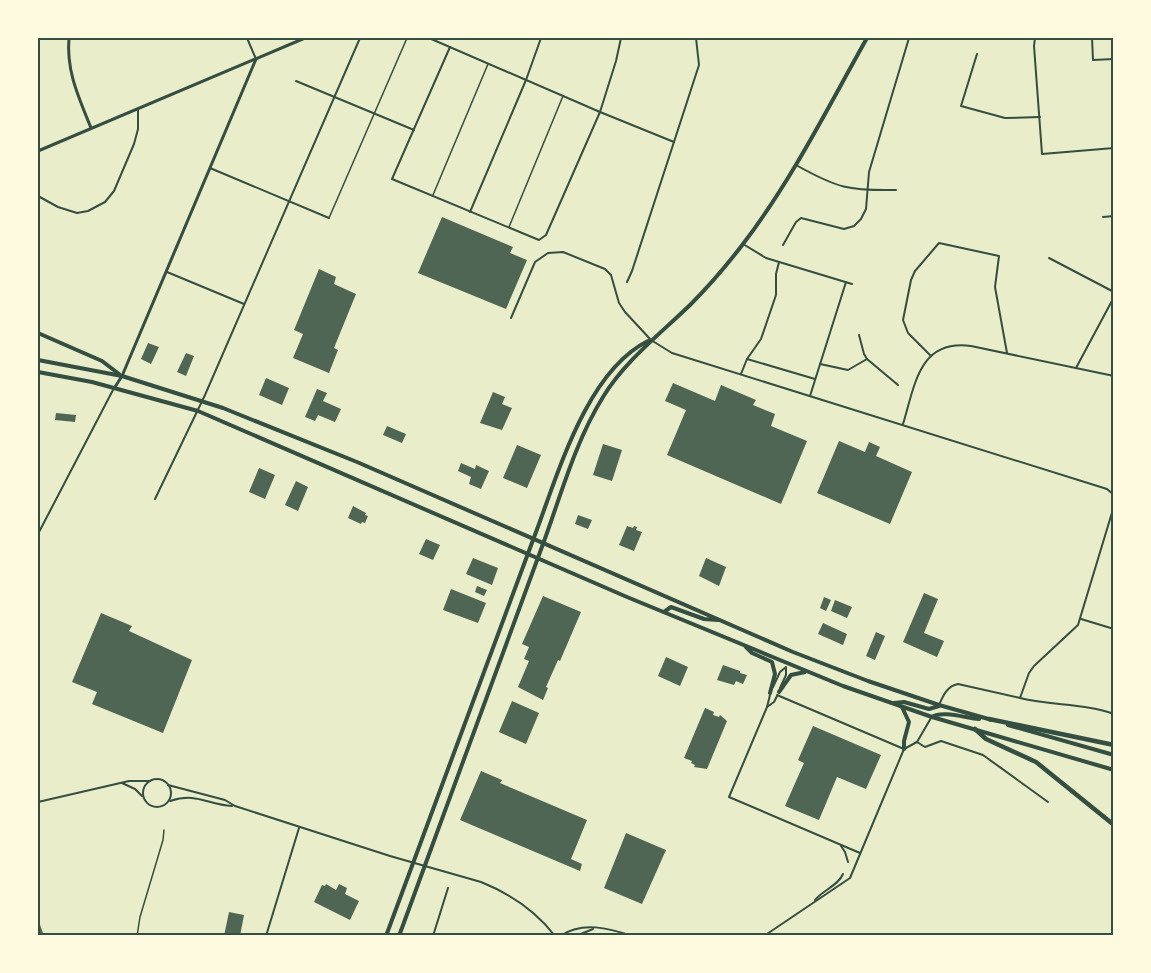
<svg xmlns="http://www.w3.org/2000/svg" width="1151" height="973" font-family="Helvetica,sans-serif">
<rect width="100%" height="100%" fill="#e9edc9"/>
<g fill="#4f6655">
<polygon points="442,217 513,247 510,253 527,260 506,309 418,273"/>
<polygon points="319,269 336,277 334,284 356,294 334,348 338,350 329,373 293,358 303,334 294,330"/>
<polygon points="148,343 159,347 151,364 141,359"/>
<polygon points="186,353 194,356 186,376 177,372"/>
<polygon points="266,378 289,388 282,405 259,395"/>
<polygon points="673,383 715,401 721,385 756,400 753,405 775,414 771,426 807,441 781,504 667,455 686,410 665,401"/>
<polygon points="317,389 327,393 323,401 341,409 335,422 318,415 315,421 305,417"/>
<polygon points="493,392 505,397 502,404 512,408 502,430 480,423"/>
<polygon points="56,413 76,415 75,422 55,420"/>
<polygon points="387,426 406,434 402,443 383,435"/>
<polygon points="839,441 865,452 869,442 880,447 876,456 912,472 890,524 817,493"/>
<polygon points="603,444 622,450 612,481 593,475"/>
<polygon points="517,445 541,455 527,488 503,478"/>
<polygon points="461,463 475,469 476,465 489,471 481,489 469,484 471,477 458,471"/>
<polygon points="259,468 275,475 265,499 249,492"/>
<polygon points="296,481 308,487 298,511 285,505"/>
<polygon points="353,506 366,513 365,515 368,516 365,523 362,522 361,524 348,518"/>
<polygon points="578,515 592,520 588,529 575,524"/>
<polygon points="627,526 633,528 634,526 637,527 636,530 642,532 634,551 619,545"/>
<polygon points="426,539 440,545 433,560 419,554"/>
<polygon points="473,558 498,568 492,585 466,574"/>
<polygon points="706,558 726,567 719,586 699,576"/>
<polygon points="477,586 487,590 484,596 475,592"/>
<polygon points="451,589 486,603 478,623 443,610"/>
<polygon points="924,593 938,599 924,633 944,641 937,657 903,642"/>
<polygon points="543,596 581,612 560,661 558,660 546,687 548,688 543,700 518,687 529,661 524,659 529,647 522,644"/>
<polygon points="824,597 831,600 826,611 820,608"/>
<polygon points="835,600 852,607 847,618 831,611"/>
<polygon points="101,613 132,626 129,631 192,660 163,733 92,704 97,692 72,682"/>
<polygon points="823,623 847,634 843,645 818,634"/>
<polygon points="876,632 885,636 875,660 866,656"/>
<polygon points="666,657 688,667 680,686 658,676"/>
<polygon points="723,665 740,671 740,673 747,675 743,684 736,681 734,685 717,680"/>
<polygon points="512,701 539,713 526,744 499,732"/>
<polygon points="705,708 714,712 713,715 719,717 720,715 727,721 707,769 694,767 695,765 691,763 692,761 684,758"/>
<polygon points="813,726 881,755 866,789 837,777 819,820 785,806 804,763 798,760"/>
<polygon points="481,771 502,780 500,783 587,820 571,859 582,864 580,871 460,820"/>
<polygon points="626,833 666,850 642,904 604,888"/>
<polygon points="326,884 336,890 339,884 347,888 345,894 359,901 350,920 314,902 322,885 325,886"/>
<polygon points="229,912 244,915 240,936 224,936"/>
<polygon points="38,919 44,936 38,936"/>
</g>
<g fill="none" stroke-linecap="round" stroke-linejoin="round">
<g stroke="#344e41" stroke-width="1.5">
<polyline points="433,195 488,64"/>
<polyline points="329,218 407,38"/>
<polyline points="509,227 563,96"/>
<polyline points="137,936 140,917 163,840 164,830"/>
</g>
<g stroke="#344e41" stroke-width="2">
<polyline points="247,38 256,59"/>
<polyline points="429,38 600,112 674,142"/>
<polyline points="1035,38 1034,46 1042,154 1114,148"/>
<polyline points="1092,38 1093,60 1114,59"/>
<polyline points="450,47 392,179 539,240 546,235 600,112 616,61 621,38"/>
<polyline points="977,54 961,106 1005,118 1040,117"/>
<polyline points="296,81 414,130"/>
<path d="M796,165C837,188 849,191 896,190"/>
<polyline points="210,168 329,218"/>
<polyline points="38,196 58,207 77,213 88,211 105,202 114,191 134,144 138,129 138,109"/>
<polyline points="470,212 526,80 541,38"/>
<polyline points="1103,217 1114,216"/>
<polyline points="743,244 766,258 852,284"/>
<polyline points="783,245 796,222 801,218 844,229 854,226 861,219 866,209 869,172 909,38"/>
<polyline points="1049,258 1114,292"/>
<polyline points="167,272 244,304"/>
<polyline points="627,282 632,271 699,65 696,38"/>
<polyline points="511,318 535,262 548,253 563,252 605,269 611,275 619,303 625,312 651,340 672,353 1107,489 1114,495"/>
<polyline points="859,335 864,354 867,359 898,385"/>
<polyline points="930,355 908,333 903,320 911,280 915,271 939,243 999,256 995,287 1007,353"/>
<polyline points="747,359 815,379"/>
<polyline points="820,364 848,370 867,359"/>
<polyline points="1076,368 1114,297"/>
<polyline points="741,374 747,359 761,339 776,295 776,274 779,262"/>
<polyline points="810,396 846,282"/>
<path d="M903,424C915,385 919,339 971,346L1114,376"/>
<polyline points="155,499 205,395 360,38"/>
<polyline points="38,534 114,388"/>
<polyline points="1081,619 1114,629"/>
<polyline points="773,687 780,672 786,667"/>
<polyline points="780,688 786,675 786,668"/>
<polyline points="770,695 767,707 729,797 860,853"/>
<polyline points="777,695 904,749"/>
<path d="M1020,698C1052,706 1083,703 1114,714"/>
<path d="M939,705C943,696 947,686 958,684L1020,698L1029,673L1034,666L1078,625L1114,506"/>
<polyline points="767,707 774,702 777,696"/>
<polyline points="917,742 925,747 941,741 983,755 1048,802"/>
<circle cx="157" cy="793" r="14"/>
<polyline points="122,783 135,789 142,796"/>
<path d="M168,785L225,800L235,806L390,856L481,882C511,894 535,910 555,936"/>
<path d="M170,801C198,792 207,805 232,806"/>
<polyline points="38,802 129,781 150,781"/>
<polyline points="841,846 845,852 848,862"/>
<path d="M815,900C823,890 838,886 843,874"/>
<polyline points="266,936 299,828"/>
<polyline points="433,936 448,888"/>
<path d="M560,936C582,921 609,928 632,936"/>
<polyline points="576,936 593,929"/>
<polyline points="764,936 850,878 904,749 917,742 931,718"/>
</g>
<g stroke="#344e41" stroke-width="3">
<path d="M69,38C66,71 79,98 91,128"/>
<polyline points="38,151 305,38"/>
<polyline points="115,387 122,376 256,59"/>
</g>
<g stroke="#344e41" stroke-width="4">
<path d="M533,540C557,478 585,372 648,341"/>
<path d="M543,544C561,495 575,442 603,397C625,361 660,334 690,305C709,286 727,265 743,244C792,180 828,107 867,38"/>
</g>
<g stroke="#344e41" stroke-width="4">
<polyline points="38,333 102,361 119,374"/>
<polyline points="38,360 122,376 223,408 357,462 793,652 868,681 939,705 992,720"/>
<polyline points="38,372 92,382 198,411 627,597 843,686 932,717 1114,770"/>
<polyline points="664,612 671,607 704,619 718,620"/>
<polyline points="746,647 752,653 772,662 775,674 770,693"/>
<polyline points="779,692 791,675 805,672"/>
<polyline points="894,703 904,702 929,709 939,706"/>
<polyline points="902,707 909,722 904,741 904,749"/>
<path d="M932,717C942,710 966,718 979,719"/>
<polyline points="1008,725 1114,755"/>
<polyline points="386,936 533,540"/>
<polyline points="399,936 543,544"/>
</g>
<g stroke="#344e41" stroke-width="4.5">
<polyline points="989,719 1114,745"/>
<polyline points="975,729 986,739 1036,762 1114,825"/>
<polyline points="386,936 386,935"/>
</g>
</g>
<rect width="1151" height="973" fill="none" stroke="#fefae0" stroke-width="78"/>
<rect x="39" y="39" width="1073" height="895" fill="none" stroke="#344e41" stroke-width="2"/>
</svg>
